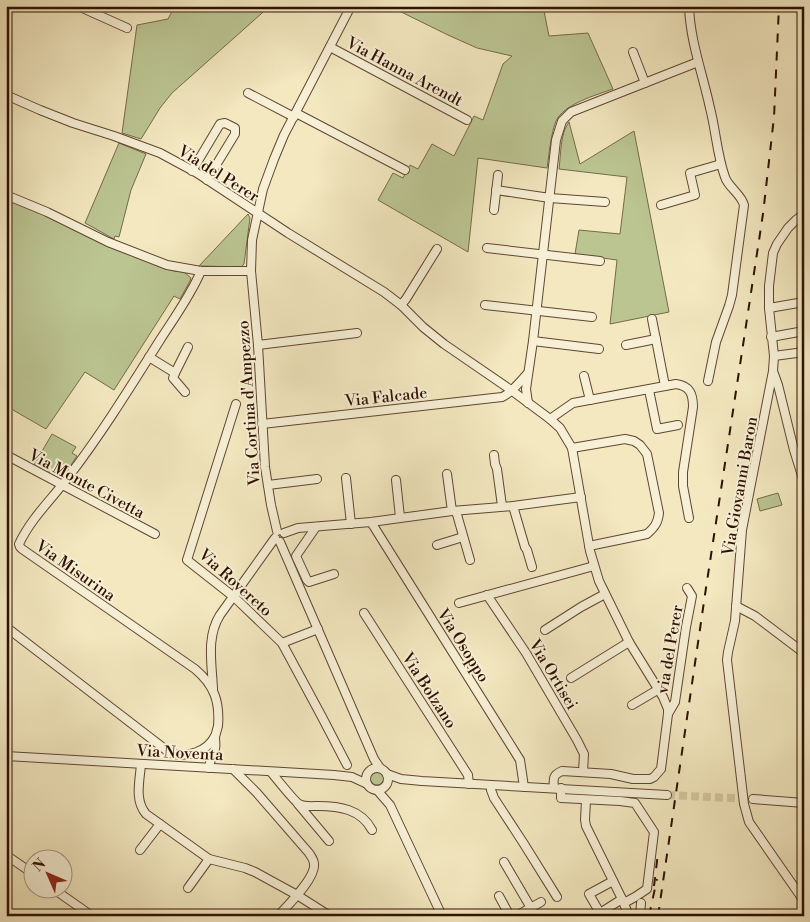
<svg xmlns="http://www.w3.org/2000/svg" width="810" height="922" font-family="'Libre Bodoni',serif">
<rect width="100%" height="100%" fill="#f3e8c0"/>
<filter id="stains"><feTurbulence type="fractalNoise" baseFrequency=".004" numOctaves="4"/><feColorMatrix values="0 0 0 0 .2 0 0 0 0 .09 0 0 0 0 .02 0 0 0 .5 -.17"/></filter>
<radialGradient id="worn" r=".72"><stop offset=".6" stop-color="#630" stop-opacity="0"/><stop offset="1" stop-color="#630" stop-opacity=".3"/></radialGradient>
<g fill="#bbc592" stroke="#756a49">
<polygon points="175,6 270,6 172,93 160,108 141,139 122,133 137,25 168,19"/>
<path d="M389,6H543L549,36L588,33L613,89C596,95 564,104 556,121C551,133 549,155 547,168L478,158L468,252L378,200L393,173L403,178L410,165L418,169L432,144L454,156L474,116L483,120L503,64L512,56L477,48L448,35Z"/>
<path d="M569,122L580,164L634,131L669,312L610,324L617,260L575,254L579,230L620,234L627,177L559,169C561,154 560,134 569,122Z"/>
<polygon points="119,143 146,154 131,190 119,237 115,236 114,239 85,223"/>
<polygon points="13,202 38,212 109,247 174,271 184,272 191,278 190,281 180,299 174,296 114,390 85,372 46,429 6,406 6,222"/>
<polygon points="248,214 250,218 244,264 241,267 199,266"/>
<path d="M52,434L76,447L72,453L77,456C71,464 67,475 57,477L34,465Z"/>
<polygon points="778,493 782,505 760,511 757,499"/>
<circle cx="377" cy="778" r="7"/>
</g>
<g fill="none" stroke-linecap="round" stroke-linejoin="round">
<polyline stroke="#d6c8a3" stroke-width="8" stroke-dasharray="8 4" stroke-linecap="butt" points="667,795 750,799"/>
<defs>
<g id="minor">
<polyline points="78,6 127,28"/>
<path d="M689,6C690,41 703,75 710,108C716,131 717,155 725,177C728,187 741,194 744,205L732,295L729,306L716,342L708,381"/>
<polyline points="330,47 467,120"/>
<polyline points="633,52 645,83"/>
<polyline points="248,93 294,117"/>
<path d="M6,95L40,110L73,123L114,136L160,153L197,173L288,233L384,292L401,305L423,327L444,344L511,390L550,419L560,428L572,448L590,551L599,581L629,642L663,697L668,709V714L661,769L654,777L650,779H633L611,774L562,771C553,775 553,778 554,788"/>
<polyline points="296,113 405,170"/>
<polyline points="192,171 220,124 225,123 235,128 235,134 207,180"/>
<polyline points="496,190 550,198 605,202"/>
<polyline points="6,195 47,212 108,242 167,265 201,271 251,271"/>
<polyline points="661,205 695,195 690,173 721,164"/>
<polyline points="494,210 498,175"/>
<polyline points="804,214 796,220 788,228 777,244 773,253 769,286 769,308 774,356 773,371 778,385 794,450 804,482"/>
<polyline points="487,248 600,261"/>
<path d="M201,271C191,295 174,318 160,340C131,386 102,433 69,476C53,498 31,518 19,544L20,547L22,549L195,669C214,685 220,701 218,726C217,730 216,733 215,737C215,742 216,745 215,749C214,756 209,761 209,768"/>
<polyline points="401,305 406,299 437,249"/>
<polyline points="485,305 592,317"/>
<polyline points="769,308 804,302"/>
<polyline points="652,319 665,386"/>
<polyline points="771,337 804,331"/>
<polyline points="533,341 599,349"/>
<polyline points="258,345 357,333"/>
<polyline points="626,345 656,339"/>
<polyline points="774,356 804,352"/>
<polyline points="149,357 175,373 173,378 185,392"/>
<polyline points="773,371 742,530 735,621 728,652 727,660 744,804 749,822 804,901"/>
<polyline points="175,373 188,347"/>
<polyline points="584,376 590,400"/>
<polyline points="649,390 657,429 678,425"/>
<polyline points="528,403 526,389 533,341 556,140 562,121 571,112 698,62"/>
<polyline points="236,404 187,560 234,597 282,643 322,717 347,765"/>
<path d="M550,419L573,403L676,384C690,386 693,394 693,407L683,472V486L689,518"/>
<path d="M262,424L502,397C510,394 521,381 527,374"/>
<path d="M572,448L625,439L634,441L640,445L647,454L659,513C658,523 654,528 647,534L589,546"/>
<polyline points="6,455 155,534"/>
<polyline points="494,455 495,464 497,469 502,506"/>
<polyline points="447,474 452,511"/>
<polyline points="346,478 351,524"/>
<polyline points="396,480 400,517"/>
<polyline points="268,485 317,479"/>
<polyline points="513,506 525,547 527,550 532,567"/>
<polyline points="456,511 470,560"/>
<polyline points="371,522 520,760 524,787"/>
<polyline points="316,527 296,556 307,580 309,582 334,574"/>
<polyline points="277,531 271,505 265,467 258,345 251,271 252,240 263,189 274,159 284,135 351,6"/>
<polyline points="284,533 298,528 371,522 452,511 513,506 581,497"/>
<polyline points="280,542 374,759 380,768"/>
<polyline points="437,545 463,537"/>
<polyline points="487,595 526,653 577,740 584,754 583,772"/>
<polyline points="459,603 594,566"/>
<polyline points="736,606 755,616 804,653"/>
<polyline points="364,613 468,775 469,784"/>
<path d="M6,627L170,753C187,758 207,752 215,736"/>
<polyline points="545,630 581,607 605,594"/>
<polyline points="282,643 318,629"/>
<polyline points="571,678 629,642"/>
<path d="M213,689C212,664 206,637 220,615L275,538"/>
<polyline points="632,705 659,689"/>
<polyline points="668,714 675,702 686,627 692,596 687,588"/>
<polyline points="6,756 334,775 352,777 367,784"/>
<path d="M141,764C140,780 134,800 146,814L209,859L245,868L255,872L297,895L330,916"/>
<circle cx="377" cy="779" r="11"/>
<path d="M233,769L257,793L309,853C311,856 314,860 314,864C316,878 288,905 278,916"/>
<path d="M271,772C276,778 294,801 299,804C304,807 313,806 318,806C339,806 361,809 372,830"/>
<polyline points="387,774 401,779 422,781 667,795"/>
<polyline points="491,785 491,790 494,798 524,844 557,897"/>
<polyline points="561,788 561,798 620,801 635,803 654,832 647,889 635,897 624,903"/>
<polyline points="377,790 390,805 442,916"/>
<polyline points="753,799 804,803"/>
<polyline points="586,800 585,820 586,826 622,899 629,916"/>
<polyline points="298,804 329,841"/>
<polyline points="140,850 160,824"/>
<polyline points="6,855 32,873"/>
<polyline points="504,862 531,908"/>
<polyline points="613,881 589,894 600,913 622,899"/>
<polyline points="188,888 209,859"/>
<polyline points="55,890 92,916"/>
<polyline points="499,896 510,916"/>
<polyline points="516,916 541,902"/>
<polyline points="640,916 641,903"/>
</g>
</defs>
<use href="#minor" stroke="#604630" stroke-width="10"/>
<use href="#minor" stroke="#f7f0d6" stroke-width="8"/>
<g stroke="#2f1000" stroke-width="2" stroke-dasharray="9 9" stroke-linecap="butt">
<polyline points="654,886 658,853"/>
<polyline points="649,916 657,879"/>
<polyline points="658,916 706,588 763,214 774,117 779,6"/>
</g>
</g>
<g text-anchor="middle" stroke-width="4" stroke-linejoin="round" paint-order="stroke">
<g font-size="16" fill="#2f1000" stroke="#f7f0d6">
<text transform="translate(405 71) rotate(28)" y="6">Via Hanna Arendt</text>
<text transform="translate(219 173) rotate(32)" y="6">Via del Perer</text>
<text transform="translate(386 396) rotate(-6)" y="6">Via Falcade</text>
<text transform="translate(248 403) rotate(-94)" y="6">Via Cortina d'Ampezzo</text>
<text transform="translate(87 483) rotate(28)" y="6">Via Monte Civetta</text>
<text transform="translate(739 486) rotate(-80)" y="6">Via Giovanni Baron</text>
<text transform="translate(76 570) rotate(35)" y="6">Via Misurina</text>
<text transform="translate(236 582) rotate(42)" y="6">Via Rovereto</text>
<text transform="translate(464 645) rotate(58)" y="6">Via Osoppo</text>
<text transform="translate(669 649) rotate(-80)" y="6">via del Perer</text>
<text transform="translate(554 674) rotate(59)" y="6">Via Ortisei</text>
<text transform="translate(430 690) rotate(57)" y="6">Via Bolzano</text>
<text transform="translate(180 752) rotate(3)" y="6">Via Noventa</text>
</g>
</g>
<rect width="810" height="922" fill="none" stroke="#f3e8c0" stroke-width="25"/>
<rect x="8" y="8" width="795" height="907" fill="none" stroke="#2f1000" stroke-width="2.5"/>
<rect x="12" y="12" width="785" height="897" fill="none" stroke="#2f1000"/>
<g transform="translate(48 874) rotate(315)"><circle r="24" fill="#f7f0d6" stroke="#a79680"/>
<path d="M0-4L9 19L0 12L-9 19Z" fill="#8f2418"/>
<text y="-8" font-size="14" font-weight="bold" text-anchor="middle" fill="#2f1000">N</text>
</g>
<rect width="100%" height="100%" filter="url(#stains)"/>
<rect width="100%" height="100%" fill="url(#worn)"/>
</svg>
